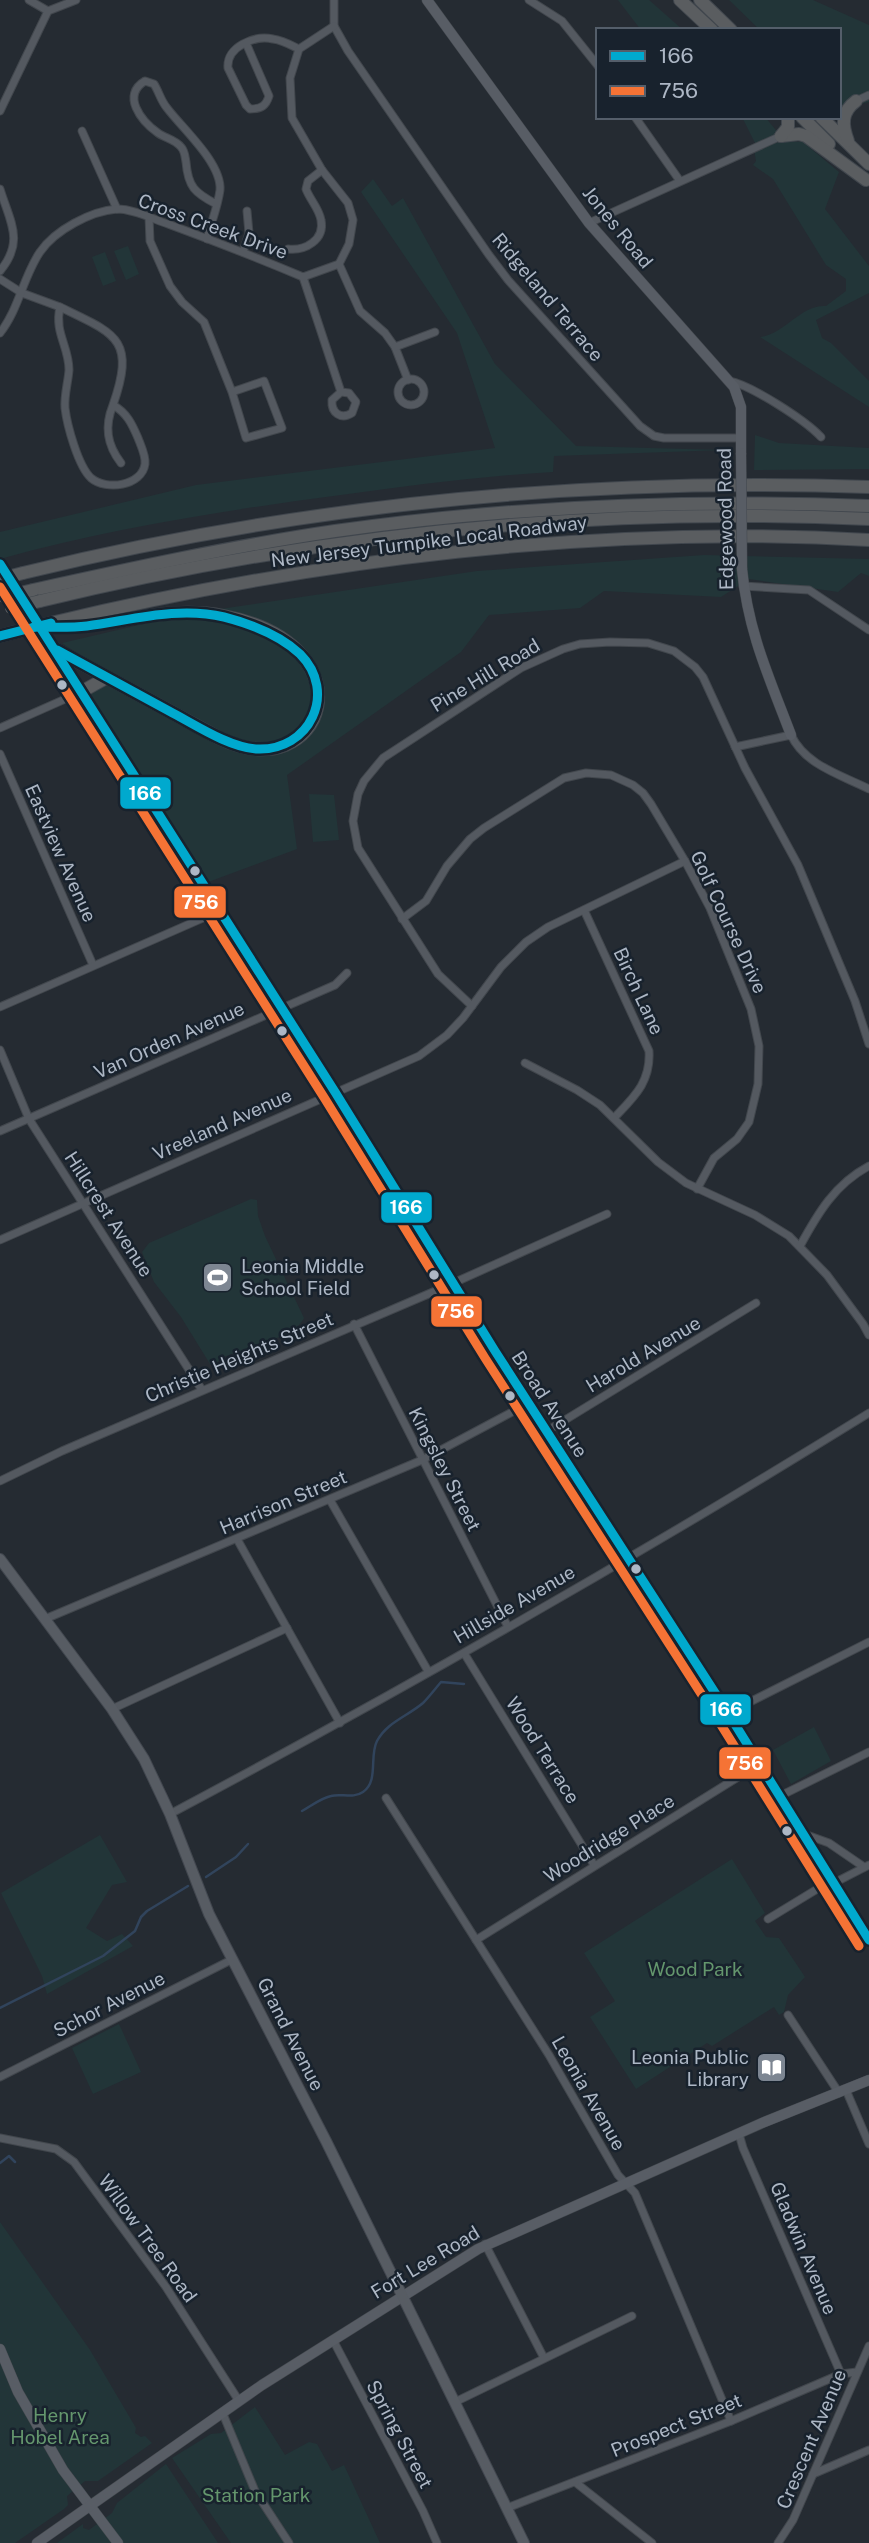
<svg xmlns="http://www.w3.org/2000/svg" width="869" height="2543" font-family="'Public Sans',sans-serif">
<rect width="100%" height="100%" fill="#252b32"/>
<g fill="#223538">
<polygon points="618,0 649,0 683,30 641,30"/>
<polygon points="729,0 813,0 869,25 869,102 842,109 839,107 839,30 760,30"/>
<path d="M742,117H765L785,141L803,142L839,172L825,209L869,266V293L816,320L822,338L831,343L869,381V407L760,337C785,334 801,304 826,306L846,291V279L826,265L773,179L753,165L756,161L754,149L757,147Z"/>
<path d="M373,179L392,206L403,198L495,364L576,446L724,450L554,456L553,472C482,476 412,485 341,495C227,510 111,528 0,559V532L196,485L495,448L457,333L361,192Z"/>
<polygon points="128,246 139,274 126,280 114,251"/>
<polygon points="105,252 116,281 103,286 92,257"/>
<polygon points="755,435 779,443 869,448 869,469 754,470"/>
<polygon points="704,555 869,559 869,576 861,573 838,592 749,579 721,597 604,591 580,608 489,615 461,652 287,775 297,849 203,884 81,692 117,680 62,643 186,614 477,571"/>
<polygon points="309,794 334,795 339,840 313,842"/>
<path d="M251,1199L257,1200L258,1216L265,1236L304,1318C296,1337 240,1350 221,1358L216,1364H210L181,1317L154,1282L142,1252L149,1243Z"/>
<polygon points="814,1727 831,1761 791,1784 773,1750"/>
<polygon points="100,1835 127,1882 112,1885 86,1928 107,1941 122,1934 133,1946 47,1994 42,1976 1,1893"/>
<polygon points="732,1859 765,1913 755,1921 766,1937 779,1938 805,1977 788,1995 784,2012 779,2015 774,2007 712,2046 707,2043 636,2089 590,2017 615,2001 584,1953"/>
<polygon points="119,2024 141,2072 93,2094 72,2048"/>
<polygon points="0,2222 90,2350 136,2428 135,2433 141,2437 145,2436 152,2443 98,2481 85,2481 67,2496 68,2505 64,2509 15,2543 0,2543"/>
<polygon points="255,2407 285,2455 309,2442 317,2444 332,2471 344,2465 380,2543 231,2543 172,2458 211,2434 221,2433"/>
<polygon points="166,2464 218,2543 57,2543 83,2524 83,2528 89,2530 112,2513 117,2503"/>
</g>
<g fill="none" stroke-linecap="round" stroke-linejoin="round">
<g stroke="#31445c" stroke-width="2.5">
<path d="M302,1811C311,1806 321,1798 331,1796C341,1793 353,1799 363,1792C379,1781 369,1756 377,1741C387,1722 408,1716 423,1703C429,1697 435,1689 441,1682L464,1684"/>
<polyline points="206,1877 236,1857 248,1844"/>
<polyline points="0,2008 103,1956 135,1931 141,1917 147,1911 188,1886"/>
<polyline points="0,2163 9,2156 15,2162"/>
</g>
<defs>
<g id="street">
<polyline points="29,0 48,11"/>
<polyline points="334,0 334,26 348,51 489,255 508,280 640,426 654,436 664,438 741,438"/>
<polyline points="529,0 562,21 598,66"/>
<path d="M246,43L269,96C266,106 261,109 250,109L246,105L228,68C226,47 254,35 273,39C282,40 291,45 299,49"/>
<polyline points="856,101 869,95"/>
<polyline points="0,111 48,11 76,0"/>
<polyline points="635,117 680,181"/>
<polyline points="82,131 117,209"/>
<path d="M0,189C10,222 25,241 0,271"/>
<polyline points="149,217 150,241 170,286 182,302 204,322 232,392 246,438 282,428 264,381 232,392"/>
<polyline points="589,223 781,136"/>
<path d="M207,239C211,223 218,206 220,190C222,163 182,128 167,108C161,101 159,92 154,84L145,81C121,95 141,121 158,133C165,138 176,140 181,147C185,151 185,157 186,162C188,187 195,193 216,204"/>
<path d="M288,249C305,251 325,240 321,220C319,208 310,200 306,189L308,181L322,170"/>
<polyline points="243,252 249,233 247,211"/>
<polyline points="339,264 360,311 385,333 395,347 408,380"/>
<path d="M303,277L341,392L349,393L356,402L352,413C341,420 331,413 332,400L341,392"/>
<polyline points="0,279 22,293 60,307"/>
<path d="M0,333C19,309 23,277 40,252C55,230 91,211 117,209C134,209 153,219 168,224C214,241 258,258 303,277L339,264L349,244L353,220L348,203L322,170L292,118L290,78L299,49L334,26"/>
<polyline points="395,347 435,332"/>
<circle cx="411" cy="392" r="13"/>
<path d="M729,381C751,385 805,420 821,437"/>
<path d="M113,405C136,339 116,334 60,307C54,333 69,346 69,370C68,383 64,395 65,408C67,425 78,466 91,478C106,491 142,486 145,464C146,456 141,446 138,438C132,424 127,413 113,405C104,427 107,445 121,463"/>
<polyline points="743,586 809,590 869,630"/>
<polyline points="0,728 81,692"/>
<path d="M735,747L791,735C805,765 841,775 869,789"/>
<polyline points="0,754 93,965"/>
<path d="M584,910L649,1051C651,1082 634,1097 614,1118"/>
<polyline points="402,919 426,901 447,866 470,839 484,828 564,778 586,773 611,775 633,785 643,793 651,804 685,861 710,908 751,1009 759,1046 758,1084 749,1122 737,1139 714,1158 697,1189"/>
<polyline points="472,1006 438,974 358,848 353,821 358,794 364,781 383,758 521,668 563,649 580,644 610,642 648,643 674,651 695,667 703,677 745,768 798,865 855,1001 869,1044"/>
<polyline points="0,1007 219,911"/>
<polyline points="0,1050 29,1119 202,1390"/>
<polyline points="525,1063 577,1090 600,1105 658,1162 686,1183 755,1215 789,1236 827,1275 863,1324 869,1335"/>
<polyline points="0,1131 335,985 347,973"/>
<polyline points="0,1240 419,1056 447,1035 463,1018 501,967 526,942 548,927 685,861"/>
<path d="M800,1246C818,1213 835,1184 869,1166"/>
<polyline points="354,1324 508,1627"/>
<polyline points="547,1431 756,1303"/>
<polyline points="0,1481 62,1451 440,1289 607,1214"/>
<polyline points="330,1500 428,1671"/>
<polyline points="237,1539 340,1723"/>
<polyline points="45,1619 422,1460 529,1403"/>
<polyline points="464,1653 594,1865"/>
<polyline points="112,1709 287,1628"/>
<polyline points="728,1713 869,1642"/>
<polyline points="780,1796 869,1752"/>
<polyline points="386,1798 549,2055 618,2175 635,2193 731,2421"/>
<path d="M170,1814C407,1688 641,1554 869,1413"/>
<polyline points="804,1834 829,1843 864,1867"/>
<polyline points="834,1883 869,1865"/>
<polyline points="768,1919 832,1880"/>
<polyline points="476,1940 759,1764"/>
<polyline points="788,2015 839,2093"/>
<polyline points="0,2077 233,1959"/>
<polyline points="846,2090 869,2144"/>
<polyline points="739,2134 743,2148 841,2374"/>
<polyline points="0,2138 56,2149 74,2162 166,2287 239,2401"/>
<polyline points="485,2244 544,2358"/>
<polyline points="333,2340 423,2511 437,2543"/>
<polyline points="455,2402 632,2316"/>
<polyline points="223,2414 255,2491 289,2543"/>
<polyline points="813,2474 869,2450"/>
<polyline points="575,2482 652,2543"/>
<polyline points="507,2508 731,2421 841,2374 857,2372"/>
<polyline points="778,2543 793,2520 869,2346"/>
</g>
<g id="secondary">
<polyline points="427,0 589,223 734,387 741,407 741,453"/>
<polyline points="0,564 335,1092 495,1351 728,1713 869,1940"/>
<path d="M742,569C748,632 769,677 791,735"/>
<polyline points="0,2349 18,2392 63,2470 118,2543"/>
<polyline points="37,2543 262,2385 478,2249 762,2123 869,2080"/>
</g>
<polyline id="primary" points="0,1559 112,1709 144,1759 170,1814 209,1914 326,2141 524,2543"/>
<g id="highway">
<polyline points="680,0 712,30"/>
<polyline points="700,0 731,30"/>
<polyline points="802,117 829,144"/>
<polyline points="821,117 869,164"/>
<polyline points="781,136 799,134 806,136 866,180"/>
<polyline points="781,136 788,127 788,117"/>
<path d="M848,141C842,125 841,112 856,101"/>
<path d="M23,573C300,505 584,477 869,487"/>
<path d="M33,590C133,568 233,546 335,531C512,506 691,499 869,506"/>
<path d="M40,601C311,535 591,506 869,519"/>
<path d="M51,623C314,560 598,524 869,540"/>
<polyline points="0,636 19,631"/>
<path d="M53,648L219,738C325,790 373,645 224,616C164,605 118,626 60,627"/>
<polyline points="81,692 106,678"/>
</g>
</defs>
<use href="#street" stroke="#42474d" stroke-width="9"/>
<use href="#secondary" stroke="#42474d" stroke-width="11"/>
<use href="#primary" stroke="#42474f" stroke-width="12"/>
<use href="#highway" stroke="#41474e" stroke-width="14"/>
<use href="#street" stroke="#545960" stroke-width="7"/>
<use href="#secondary" stroke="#585d65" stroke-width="10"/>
<use href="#primary" stroke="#575c63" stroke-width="10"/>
<use href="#highway" stroke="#5a5d60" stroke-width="12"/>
<defs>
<polyline id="secondary-bridge" points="741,453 742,569"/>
<g id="highway-bridge">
<polyline points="0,579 23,573"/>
<polyline points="4,597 33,590"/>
<polyline points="11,608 40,601"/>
<polyline points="19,631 51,623"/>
</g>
</defs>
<use href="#secondary-bridge" stroke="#42474d" stroke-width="11" stroke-linecap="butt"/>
<use href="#highway-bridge" stroke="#41474e" stroke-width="14" stroke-linecap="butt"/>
<use href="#secondary-bridge" stroke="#585d65" stroke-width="10"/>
<use href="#highway-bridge" stroke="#5a5d60" stroke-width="12"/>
<defs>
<g id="bus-1">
<polyline points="0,564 335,1092 495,1351 728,1713 869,1940"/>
<path d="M34,627C52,627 70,628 87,626C132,620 178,606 224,617C251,624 279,634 300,654C338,692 310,752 256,749C228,747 194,724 169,711C132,691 94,670 57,650"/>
<polyline points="0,636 51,623"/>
</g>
<polyline id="bus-2" points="0,587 325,1099 485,1358 718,1720 859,1946"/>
</defs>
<use href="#bus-1" stroke="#18222d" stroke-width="14"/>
<use href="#bus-2" stroke="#18222d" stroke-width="14"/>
<use href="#bus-1" stroke="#00a9ce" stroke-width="9"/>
<use href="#bus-2" stroke="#f57335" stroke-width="9"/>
</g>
<defs>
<symbol id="stadium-square" viewBox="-11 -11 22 22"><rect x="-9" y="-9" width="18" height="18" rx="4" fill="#7d8692" stroke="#18222d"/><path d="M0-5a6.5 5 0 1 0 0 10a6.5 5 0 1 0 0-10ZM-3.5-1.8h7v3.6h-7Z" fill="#fff"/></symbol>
<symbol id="library-square" viewBox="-11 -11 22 22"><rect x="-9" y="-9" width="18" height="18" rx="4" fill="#7d8692" stroke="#18222d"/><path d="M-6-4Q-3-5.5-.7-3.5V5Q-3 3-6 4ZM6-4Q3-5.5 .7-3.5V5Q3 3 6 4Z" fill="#fff"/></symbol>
</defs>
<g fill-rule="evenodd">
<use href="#stadium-square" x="200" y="1260" width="35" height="35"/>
<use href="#library-square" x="754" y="2050" width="35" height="35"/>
</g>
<g fill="#adb7c5" stroke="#18222d" stroke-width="2.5">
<circle cx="62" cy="685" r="6"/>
<circle cx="195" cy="871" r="6"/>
<circle cx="282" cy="1031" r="6"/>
<circle cx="434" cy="1275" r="6"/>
<circle cx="510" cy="1396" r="6"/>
<circle cx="636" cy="1569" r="6"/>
<circle cx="787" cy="1831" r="6"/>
</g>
<g text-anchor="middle" stroke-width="5" stroke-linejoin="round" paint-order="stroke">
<g font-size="19" fill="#adb7c5" stroke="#18222d">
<text transform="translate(213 226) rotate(20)" y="7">Cross Creek Drive</text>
<text transform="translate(618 227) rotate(51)" y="7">Jones Road</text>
<text transform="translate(548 297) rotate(50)" y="7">Ridgeland Terrace</text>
<text transform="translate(725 519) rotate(-91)" y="7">Edgewood Road</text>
<text transform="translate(429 541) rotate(-7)" y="7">New Jersey Turnpike Local Roadway</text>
<text transform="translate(485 675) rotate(-31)" y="7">Pine Hill Road</text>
<text transform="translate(61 853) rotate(66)" y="7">Eastview Avenue</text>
<text transform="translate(729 922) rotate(65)" y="7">Golf Course Drive</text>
<text transform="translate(639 991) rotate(65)" y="7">Birch Lane</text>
<text transform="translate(169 1040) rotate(-24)" y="7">Van Orden Avenue</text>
<text transform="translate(222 1124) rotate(-24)" y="7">Vreeland Avenue</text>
<text transform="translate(109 1214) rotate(57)" y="7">Hillcrest Avenue</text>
<text transform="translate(643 1354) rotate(-31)" y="7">Harold Avenue</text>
<text transform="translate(239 1357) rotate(-23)" y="7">Christie Heights Street</text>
<text transform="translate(550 1404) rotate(57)" y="7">Broad Avenue</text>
<text transform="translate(445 1469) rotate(63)" y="7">Kingsley Street</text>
<text transform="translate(283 1502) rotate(-23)" y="7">Harrison Street</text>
<text transform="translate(514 1604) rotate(-30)" y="7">Hillside Avenue</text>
<text transform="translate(543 1750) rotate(58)" y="7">Wood Terrace</text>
<text transform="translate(609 1838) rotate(-32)" y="7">Woodridge Place</text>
<text transform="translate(109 2004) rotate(-27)" y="7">Schor Avenue</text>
<text transform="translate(291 2034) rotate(63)" y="7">Grand Avenue</text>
<text transform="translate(589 2093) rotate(60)" y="7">Leonia Avenue</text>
<text transform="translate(148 2238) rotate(54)" y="7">Willow Tree Road</text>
<text transform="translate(804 2248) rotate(67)" y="7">Gladwin Avenue</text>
<text transform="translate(425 2262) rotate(-31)" y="7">Fort Lee Road</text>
<text transform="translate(676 2425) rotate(-22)" y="7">Prospect Street</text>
<text transform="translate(400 2434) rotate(62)" y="7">Spring Street</text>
<text transform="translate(811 2439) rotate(-67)" y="7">Crescent Avenue</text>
</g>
<g font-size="19" fill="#adb7c5" stroke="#18222d" text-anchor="start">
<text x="241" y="1273">Leonia Middle<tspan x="241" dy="22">School Field</tspan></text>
<text x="749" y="2064" text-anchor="end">Leonia Public<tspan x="749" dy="22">Library</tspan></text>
</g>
<g font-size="19" fill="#64966d" stroke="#18222d">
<text x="695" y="1976">Wood Park</text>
<text x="60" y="2422">Henry<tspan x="60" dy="22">Hobel Area</tspan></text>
<text x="256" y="2502">Station Park</text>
</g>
</g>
<g stroke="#18222d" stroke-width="2.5">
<rect x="119" y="776" width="53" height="34" rx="7" fill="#00a9ce"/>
<rect x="173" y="885" width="54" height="34" rx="7" fill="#f57335"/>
<rect x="380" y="1191" width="53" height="33" rx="7" fill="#00a9ce"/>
<rect x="430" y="1295" width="53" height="33" rx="7" fill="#f57335"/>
<rect x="699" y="1693" width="53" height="33" rx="7" fill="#00a9ce"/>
<rect x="718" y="1746" width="54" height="34" rx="7" fill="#f57335"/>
</g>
<g font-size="19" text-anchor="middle" font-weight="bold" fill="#fff">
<text x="145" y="800">166</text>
<text x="200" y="909">756</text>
<text x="406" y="1214">166</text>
<text x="456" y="1318">756</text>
<text x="726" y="1716">166</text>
<text x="745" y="1770">756</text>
</g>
<rect x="596" y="28" width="245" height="91" fill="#18222d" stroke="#545e6a" stroke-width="2"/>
<rect x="610" y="51" width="35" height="10" fill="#00a9ce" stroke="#545e6a" stroke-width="2"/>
<text x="659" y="63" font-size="21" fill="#adb7c5">166</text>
<rect x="610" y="86" width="35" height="10" fill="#f57335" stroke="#545e6a" stroke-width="2"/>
<text x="659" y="98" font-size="21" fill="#adb7c5">756</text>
</svg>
